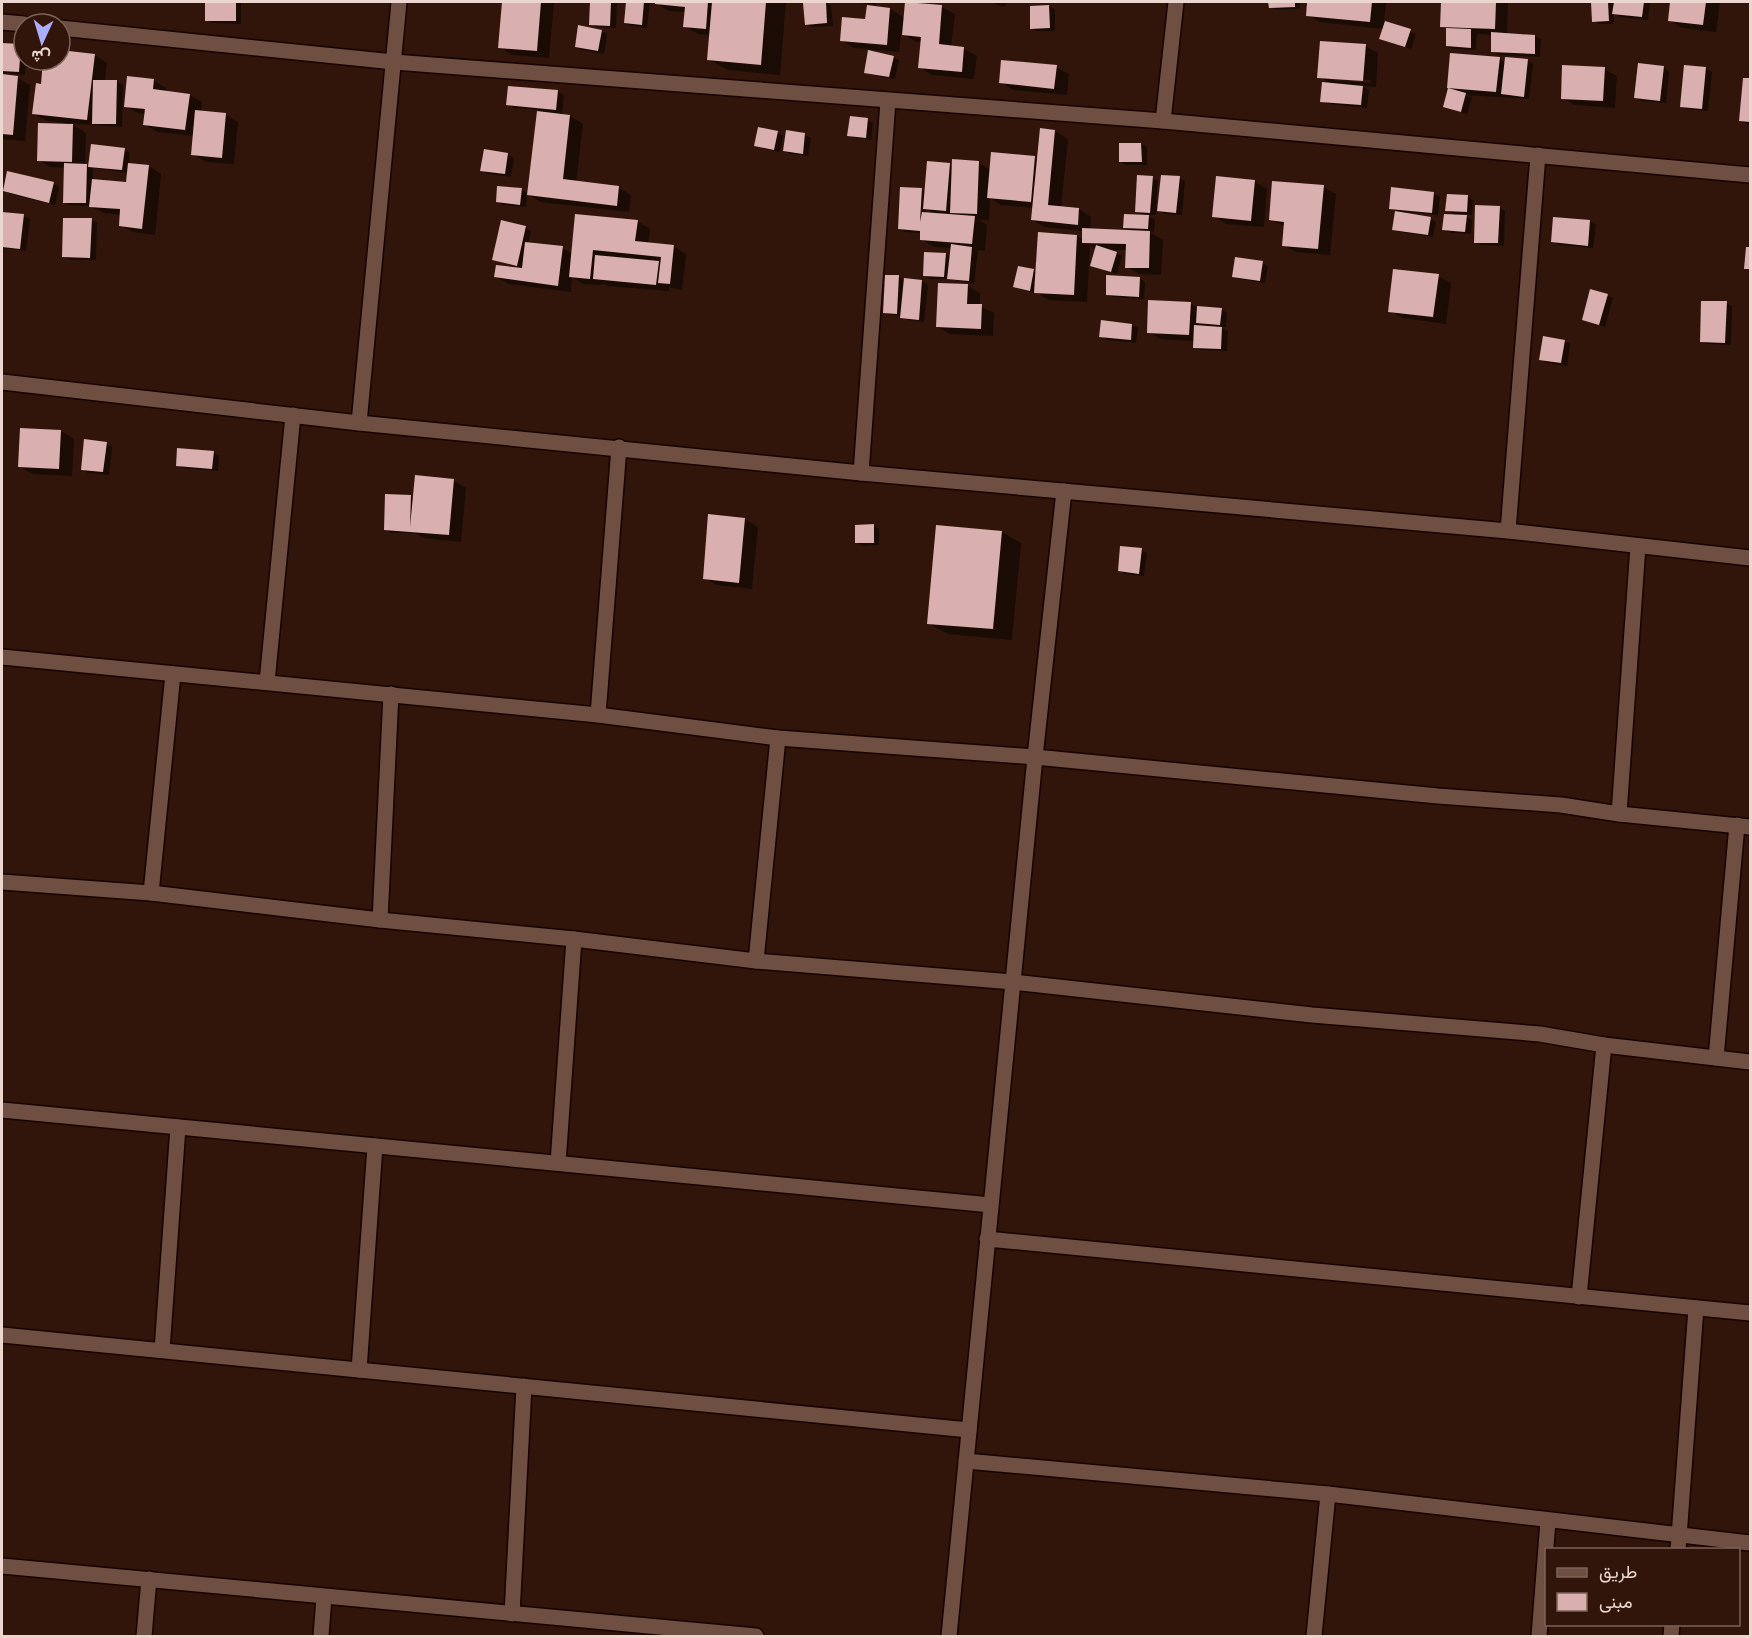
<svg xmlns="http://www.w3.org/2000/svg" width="1752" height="1638" font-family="'DM Sans',Vazirmatn,sans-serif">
<rect width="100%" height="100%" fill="#31150a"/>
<g fill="#0007" fill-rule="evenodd">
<polygon points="206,2 241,2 241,24 212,23 206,20"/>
<polygon points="503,2 554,2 549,58 512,55 500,47"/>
<polygon points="591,2 617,2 616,28 596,27 591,24"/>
<polygon points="627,2 650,2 647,28 631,26 625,23"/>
<polygon points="657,2 786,2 780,75 728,70 708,59 711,35 698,34 685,26 686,12 669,11 656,3"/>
<polygon points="814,2 831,2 824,2 831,6 833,26 812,27 806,24"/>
<polygon points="850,2 876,2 875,5"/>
<polygon points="990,2 1007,2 1004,7"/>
<polygon points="1270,2 1300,2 1300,9 1276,10 1270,7"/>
<polygon points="1309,2 1403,2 1386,2 1384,22 1416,34 1411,49 1381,38 1384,29 1320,22 1307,15"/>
<polygon points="1442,2 1508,2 1507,34 1535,36 1541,39 1540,57 1498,55 1492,51 1493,35 1477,34 1476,50 1453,49 1447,46 1448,29 1442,26"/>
<polygon points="1592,2 1650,2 1648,20 1620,17 1614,13 1614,24 1599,24 1593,21"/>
<polygon points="1672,2 1720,2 1716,32 1682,28 1669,20"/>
<polygon points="906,3 942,7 955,14 951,47 964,49 977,56 974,79 932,75 919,67 922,42 916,42 901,33 899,52 854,48 841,40 867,21 890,9 905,18"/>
<polygon points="1049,6 1055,10 1055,31 1037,31 1032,28"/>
<polygon points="601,31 607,34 604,54 582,50 576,47"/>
<polygon points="2,44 24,47 24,60 26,60 25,75 2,73"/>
<path d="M1365,46L1378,53L1376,87L1361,86L1369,90L1367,108L1328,104L1322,101L1332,84L1319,77ZM1330,77L1371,80L1370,83L1330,80Z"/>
<path d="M60,52L95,55L107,63L105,81L117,82L123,85L122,127L70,123L86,133L85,165L90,167L124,149L130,153L129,164L149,166L161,174L155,235L133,232L120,225L121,215L104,213L90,206L70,205L64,202L65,168L51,167L38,160L63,125V123L47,121L34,114L42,86L45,60H60ZM93,168L129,173L127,184L93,180Z"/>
<polygon points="893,57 899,60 895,79 872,75 866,72"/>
<polygon points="1499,59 1506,63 1527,60 1533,64 1529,99 1465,95 1472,98 1467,114 1445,106 1450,88"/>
<polygon points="1685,66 1706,69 1712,72 1708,111 1687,109 1681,106"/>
<polygon points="1056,67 1069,74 1067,95 1013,90 1001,82"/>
<polygon points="1663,67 1669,71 1666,103 1642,101 1636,98"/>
<polygon points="1604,69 1617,76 1615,108 1575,105 1562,98"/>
<polygon points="2,76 18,78 30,85 25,141 2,139"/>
<polygon points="1744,79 1750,80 1750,126 1740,120"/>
<polygon points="153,80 166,88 166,92 189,95 202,102 201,112 226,115 238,122 234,164 206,162 193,154 194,136 158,132 145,125 146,114 138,113 125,106"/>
<polygon points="510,87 558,92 564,95 562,115 570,116 583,124 576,183 619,188 631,195 629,212 541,202 527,194 526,207 503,205 497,201 521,190 528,194 538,110 514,108 508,104"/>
<polygon points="867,120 873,123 871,140 855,138 849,135"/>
<path d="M1041,130L1055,131L1068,139L1061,208L1079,209L1091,217L1090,230L1133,232L1125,227L1146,216L1136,211L1152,178L1158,181L1156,206L1159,207L1179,178L1185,181L1182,215L1165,214L1156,209V215H1146L1155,220L1154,232L1148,231L1163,240L1161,275L1139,274L1127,267V250H1108L1122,256L1117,274L1097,268L1091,265L1096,249L1090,245L1087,302L1049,300L1036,292L1021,290L1015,286L1033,270L1037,272L1077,236L1083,240V231L1045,227L1033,220L1034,208L1001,205L990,198L989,220H979L987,225L985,251L978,250L974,284L951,279H930L924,275L945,254L951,257L952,248L934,247L921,239L922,233L905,232L900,228L921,190L926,192L949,165L953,167L979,163L991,170L1034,158L1038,160ZM926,209L935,214H926Z"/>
<polygon points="777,132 783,136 780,152 761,148 756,145"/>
<polygon points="805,135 811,138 808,156 790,154 784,151"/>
<polygon points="1141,144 1147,147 1147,165 1126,165 1121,162"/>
<polygon points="508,155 514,158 511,177 488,174 482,170"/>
<polygon points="8,173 54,184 59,187 55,205 10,194 4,191"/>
<polygon points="1255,182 1267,189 1264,227 1226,224 1214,216"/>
<polygon points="1323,187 1336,194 1330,255 1296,252 1283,245 1285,227 1270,219"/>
<polygon points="1392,189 1434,194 1440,197 1438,215 1407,212 1407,215 1430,219 1436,222 1433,237 1399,232 1394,229 1396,211 1390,208"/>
<polygon points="1467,196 1473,200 1472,215 1462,214 1472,220 1471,234 1450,233 1444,229 1457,216 1447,210"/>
<polygon points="1500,208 1505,211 1504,246 1481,245 1476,242"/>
<polygon points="2,213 24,216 30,219 26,251 2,248"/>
<polygon points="1555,219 1590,221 1596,225 1593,248 1559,245 1553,241"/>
<polygon points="91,220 97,223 96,260 70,260 64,256"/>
<polygon points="637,221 650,229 648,244 673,246 686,254 682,290 669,287 669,291 607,286 603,283 602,285 583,284 572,277 571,292 509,284 496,277 518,269 518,267 494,259 525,227 531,231 528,243 562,248 573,254"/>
<polygon points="1262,263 1268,266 1265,283 1239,279 1233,276"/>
<polygon points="1438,276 1451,283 1446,324 1403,318 1390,311"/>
<polygon points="899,277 904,280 922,281 928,285 924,322 908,320 902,316 890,315 884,312"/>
<polygon points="1139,278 1145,282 1144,299 1113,297 1107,294"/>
<polygon points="968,286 980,293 980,306 994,313 993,336 950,334 937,327"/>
<polygon points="1607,295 1613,298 1605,327 1584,319"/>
<polygon points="1726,303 1732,306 1731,345 1707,344 1701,341"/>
<polygon points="1191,304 1198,308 1221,309 1227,313 1226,327 1219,327 1228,331 1227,351 1200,350 1194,347 1195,341 1161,339 1149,332"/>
<polygon points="1132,325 1138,328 1136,343 1107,340 1101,336"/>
<polygon points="1564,341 1570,344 1567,366 1547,363 1541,359"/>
<polygon points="61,431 74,439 72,476 33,474 20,467"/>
<polygon points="106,443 112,447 109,475 88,473 82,469"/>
<polygon points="214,453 219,456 218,471 183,468 177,465"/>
<polygon points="454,481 466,488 461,542 424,538 415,533 391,533 386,529 387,496 411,497 414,499"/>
<polygon points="710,516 745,519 758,527 752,589 717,585 704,578"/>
<polygon points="873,526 879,529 879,545 863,546 857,543"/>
<polygon points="937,527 1002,532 1021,543 1012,640 948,634 928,623"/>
<polygon points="1141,550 1147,553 1144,576 1125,574 1119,570"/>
</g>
<g fill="#d9afaf">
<rect x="205" y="2" width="31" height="19"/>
<polygon points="502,2 541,2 537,51 498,48"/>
<polygon points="590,2 611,2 610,26 589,25"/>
<polygon points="626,2 644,2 642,25 624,23"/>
<polygon points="655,2 708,2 706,29 683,27 685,7 655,4"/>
<polygon points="712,2 766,2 761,65 707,60"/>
<polygon points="826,2 827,23 805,25 803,3"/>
<polygon points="905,2 942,5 939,44 964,47 962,72 918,68 921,37 902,35"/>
<polygon points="1268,2 1295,2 1295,7 1269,8"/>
<polygon points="1307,2 1372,2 1370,22 1306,16"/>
<polygon points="1441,2 1496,2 1495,29 1440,27"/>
<polygon points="1591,2 1608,2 1609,21 1592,22"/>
<polygon points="1614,2 1644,2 1642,17 1612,14"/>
<polygon points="1670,2 1706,2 1703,25 1668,21"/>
<polygon points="867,5 890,8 887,45 840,41 842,17 865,19"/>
<polygon points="1049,5 1050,28 1030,29 1030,6"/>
<polygon points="1385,21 1411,29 1405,47 1379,39"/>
<polygon points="578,25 602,30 598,51 575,47"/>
<polygon points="1446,28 1471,29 1471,48 1446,46"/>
<polygon points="1491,32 1535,35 1535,54 1491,52"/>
<polygon points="1320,41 1366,44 1363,81 1317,78"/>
<polygon points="2,43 21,44 19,72 2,71"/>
<polygon points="60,50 95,54 87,120 32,114 36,83 41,84 43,60 60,60"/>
<polygon points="868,50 894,56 889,77 864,73"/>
<polygon points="1450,53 1500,57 1496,92 1447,88"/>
<polygon points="1505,57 1528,59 1524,97 1501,94"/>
<polygon points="1001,60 1057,65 1054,89 999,83"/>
<polygon points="1638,63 1664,66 1660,101 1634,98"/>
<polygon points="1562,65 1605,67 1603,101 1561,99"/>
<polygon points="1684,65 1706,67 1702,109 1680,107"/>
<polygon points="2,74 18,76 13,135 2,134"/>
<polygon points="127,76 154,79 153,89 190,94 185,130 143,125 145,109 124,107"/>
<polygon points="1743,78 1750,78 1750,122 1739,121"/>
<polygon points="93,80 117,80 116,124 92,124"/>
<polygon points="1322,82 1363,86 1361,105 1320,102"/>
<polygon points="508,86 558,90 556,110 506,105"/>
<polygon points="1448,88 1466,93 1461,112 1443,107"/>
<polygon points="195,110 226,113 222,158 191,155"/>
<polygon points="537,111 570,115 563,179 619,186 617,206 527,195"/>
<polygon points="850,116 868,118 866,138 847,136"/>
<polygon points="38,123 73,124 72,162 37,161"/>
<polygon points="758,127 778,131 774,150 754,146"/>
<polygon points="1040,128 1055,130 1048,205 1079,208 1078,225 1031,220"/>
<polygon points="786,130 805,133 803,154 783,151"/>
<polygon points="1119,143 1141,143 1142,162 1119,162"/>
<polygon points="91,144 125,148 122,170 88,167"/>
<polygon points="484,149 508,153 505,174 480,171"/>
<polygon points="991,152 1035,156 1031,202 987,198"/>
<polygon points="952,159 979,161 977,214 950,213"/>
<polygon points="927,161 950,163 946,211 923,209"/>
<polygon points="64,163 87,164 86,203 63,203"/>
<polygon points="128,163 149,165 142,229 119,226 120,209 89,207 92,179 126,182"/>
<polygon points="7,171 54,182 49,203 3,191"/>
<polygon points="1137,175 1153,176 1150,213 1135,212"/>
<polygon points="1161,175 1180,176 1176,213 1157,211"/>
<polygon points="1216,176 1255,180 1251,221 1212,217"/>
<polygon points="1272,181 1324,185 1318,249 1282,246 1284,222 1269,220"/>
<polygon points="497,186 522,188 520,205 496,202"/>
<polygon points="900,187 922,188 920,222 922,212 975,216 972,244 920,240 920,231 898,229"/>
<polygon points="1391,187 1434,192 1432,213 1389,209"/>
<polygon points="1447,194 1468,195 1467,212 1445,211"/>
<polygon points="1475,205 1500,206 1498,243 1474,243"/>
<polygon points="1395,211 1431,217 1428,235 1392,230"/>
<polygon points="2,212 24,214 20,249 2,247"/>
<polygon points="575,214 638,220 635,241 674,245 670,284 658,283 661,257 593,250 590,279 569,277"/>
<polygon points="1124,214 1149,215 1148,229 1123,228"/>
<polygon points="1444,214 1467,215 1465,232 1442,230"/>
<polygon points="1553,217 1590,220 1588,246 1551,242"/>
<polygon points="63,218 92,218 90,258 62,257"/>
<polygon points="501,220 526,226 517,266 492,260"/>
<polygon points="1082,228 1150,231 1149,268 1125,268 1126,244 1082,243"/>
<polygon points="1038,232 1077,235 1074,295 1034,293"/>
<polygon points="525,242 563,246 558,286 494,277 496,265 522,268"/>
<polygon points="951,244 972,247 969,281 947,279"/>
<polygon points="1096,245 1117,252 1111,272 1090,266"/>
<polygon points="1746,247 1750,247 1750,269 1744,269"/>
<polygon points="924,252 946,253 944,277 923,276"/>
<polygon points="595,255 659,261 656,285 593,279"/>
<polygon points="1235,257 1263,261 1260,281 1232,277"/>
<polygon points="1018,266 1034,269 1030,291 1013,287"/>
<polygon points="1393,269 1439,274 1433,317 1388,312"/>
<polygon points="885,275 899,275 897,314 883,313"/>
<polygon points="1106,275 1140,277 1139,297 1106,295"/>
<polygon points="904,278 922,280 919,320 900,318"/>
<polygon points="938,283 968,284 967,304 982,304 981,329 936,327"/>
<polygon points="1590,289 1608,294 1599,325 1582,320"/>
<polygon points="1148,300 1191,302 1189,335 1147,333"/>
<polygon points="1701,301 1727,301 1725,343 1700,342"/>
<polygon points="1197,306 1222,308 1220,325 1196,323"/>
<polygon points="1101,320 1132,324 1131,340 1099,337"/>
<polygon points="1194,325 1222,327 1221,349 1193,348"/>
<polygon points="1543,336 1565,340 1561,363 1539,360"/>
<polygon points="20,428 61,430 59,469 18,467"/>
<polygon points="84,439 107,442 103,472 81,470"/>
<polygon points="177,448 214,451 212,469 176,466"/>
<polygon points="415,475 454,479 449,535 384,530 385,494 411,495 410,527"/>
<polygon points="708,514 745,518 739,583 703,579"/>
<polygon points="874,524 874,543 855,543 855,525"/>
<polygon points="936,525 1002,531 993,629 927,624"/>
<polygon points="1120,546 1142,548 1139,574 1118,571"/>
</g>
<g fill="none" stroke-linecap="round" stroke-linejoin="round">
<defs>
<g id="minor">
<polyline points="2,22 24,24"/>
<polyline points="60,28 394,62 1163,121 1750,175"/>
<polyline points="1163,121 1176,2"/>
<polyline points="359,423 861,473 1508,531 1750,558"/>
<polyline points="861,473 888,101"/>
<polyline points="1508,531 1538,155"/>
<polyline points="2,657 598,715 778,738 1035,757 1438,796 1561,805 1619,814 1750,827"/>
<polyline points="267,682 293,415"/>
<polyline points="598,715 619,447"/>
<polyline points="1619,814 1638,546"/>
<polyline points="2,882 151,893 380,920 574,939 756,961 1013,982 1312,1015 1540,1034 1604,1045 1750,1062"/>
<polyline points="151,893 173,674"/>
<polyline points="380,920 391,694"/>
<polyline points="756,961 778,738"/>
<polyline points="1716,1058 1737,825"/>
<polyline points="2,1110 991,1205"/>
<polyline points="558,1163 574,939"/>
<polyline points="987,1239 1750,1313"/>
<polyline points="1579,1297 1604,1045"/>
<polyline points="2,1335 969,1430"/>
<polyline points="162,1350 178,1127"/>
<polyline points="359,1370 375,1146"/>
<polyline points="966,1461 1328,1494 1750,1543"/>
<polyline points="1678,1550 1696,1308"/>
<polyline points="2,1566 756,1636"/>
<polyline points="512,1614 524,1386"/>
<polyline points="144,1636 149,1579"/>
<polyline points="321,1636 324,1597"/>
<polyline points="949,1636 1035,757 1064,491"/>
<polyline points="1314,1636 1328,1494"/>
<polyline points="1539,1636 1548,1521"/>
<polyline points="1671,1636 1672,1624"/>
</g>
<polyline id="tertiary" points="2,382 359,423 399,2"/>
</defs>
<use href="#minor" stroke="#170200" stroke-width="18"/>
<use href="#tertiary" stroke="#170200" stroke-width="18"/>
<use href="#minor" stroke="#6f4f42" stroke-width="15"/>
<use href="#tertiary" stroke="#6f4f42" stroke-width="15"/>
</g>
<rect width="1752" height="1638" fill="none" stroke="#ebd7d0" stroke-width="6"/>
<rect x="1545" y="1548" width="195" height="78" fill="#31150a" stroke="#7b6359" stroke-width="1.5"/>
<rect x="1557" y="1568" width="30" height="9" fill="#6f4f42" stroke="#7b6359" stroke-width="1.5"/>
<text x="1599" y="1578" font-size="18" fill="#ebd7d0">طريق</text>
<rect x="1557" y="1593" width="30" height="18" fill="#d9afaf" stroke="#7b6359" stroke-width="1.5"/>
<text x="1599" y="1608" font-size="18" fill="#ebd7d0">مبنى</text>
<g transform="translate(42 42) rotate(184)"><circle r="28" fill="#31150a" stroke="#7b6359" stroke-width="1.5"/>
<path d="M0-4.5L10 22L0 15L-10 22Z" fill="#abaffb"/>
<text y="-9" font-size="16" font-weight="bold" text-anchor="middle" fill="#ebd7d0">ش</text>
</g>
</svg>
